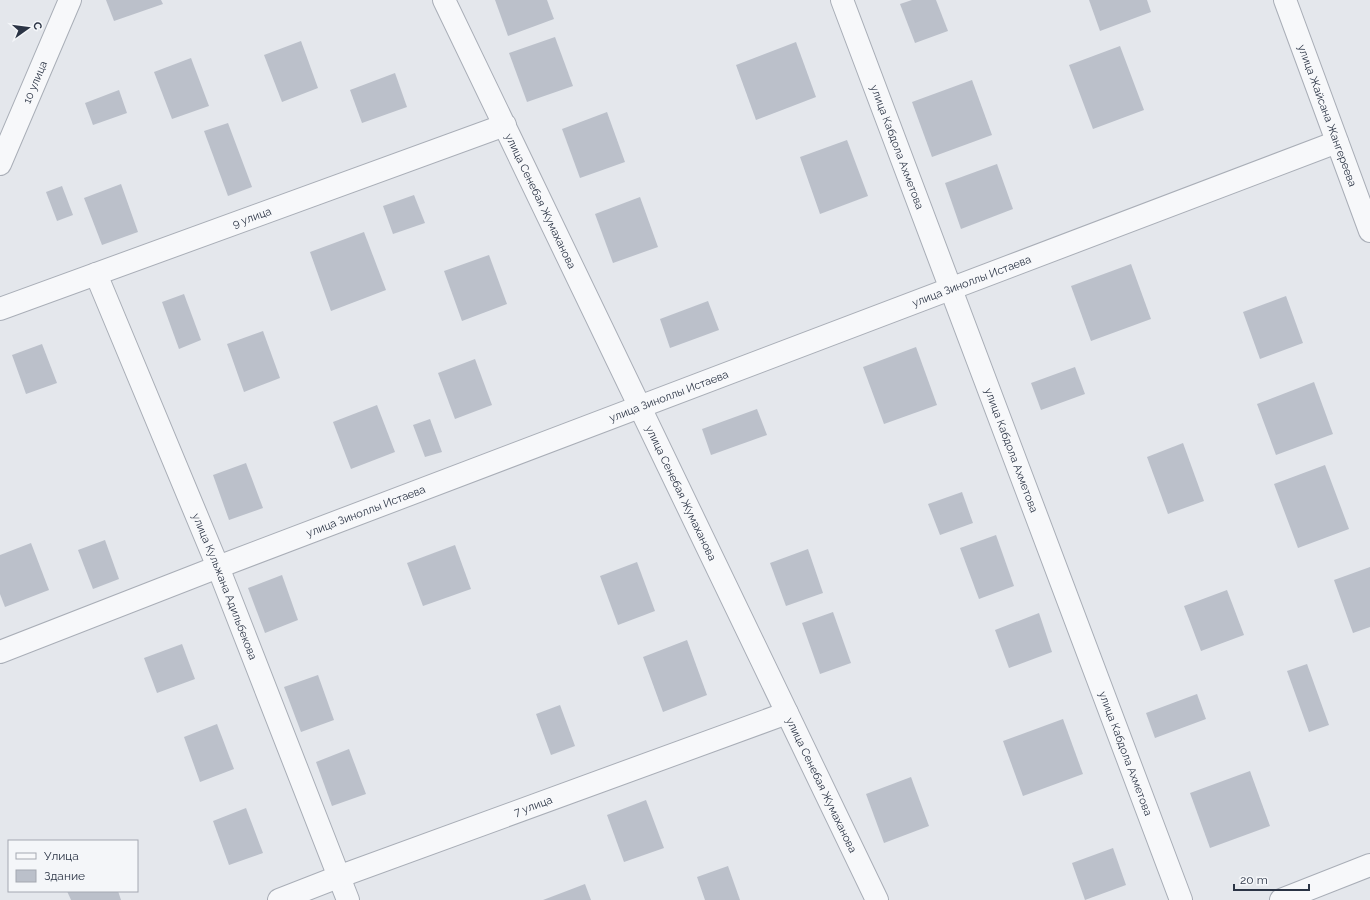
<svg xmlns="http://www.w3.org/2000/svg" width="1370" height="900" font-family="Raleway,sans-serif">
<rect width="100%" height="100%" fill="#e4e7ec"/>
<g fill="#bbc0ca">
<polygon points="106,0 161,0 163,4 114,21"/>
<polygon points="495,0 547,0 554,19 508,36"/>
<polygon points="912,0 936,0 948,31 915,43 900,4"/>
<polygon points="1089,0 1147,0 1151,12 1100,31"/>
<polygon points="555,37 573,86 527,102 509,53"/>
<polygon points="301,41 318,88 282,102 264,55"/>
<polygon points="796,42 816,97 756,120 736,65"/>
<polygon points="1120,46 1144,110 1093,129 1069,65"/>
<polygon points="191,58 209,106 172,119 154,72"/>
<polygon points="395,73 407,107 362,123 350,90"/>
<polygon points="972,80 992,135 932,157 912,102"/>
<polygon points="119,90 127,113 93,125 85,103"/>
<polygon points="607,112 625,162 580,178 562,129"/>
<polygon points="228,123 252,187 228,196 204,131"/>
<polygon points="847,140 868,196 820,214 800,157"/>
<polygon points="997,164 1013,209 961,229 945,183"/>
<polygon points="121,184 138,232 102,245 84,198"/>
<polygon points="62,186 73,215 57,221 46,192"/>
<polygon points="414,195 425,223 393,234 383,206"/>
<polygon points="640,197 658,247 613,263 595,214"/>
<polygon points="364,232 386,290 331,311 310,252"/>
<polygon points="489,255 507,304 462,321 444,271"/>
<polygon points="1131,264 1151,319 1091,341 1071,286"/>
<polygon points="184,294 201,340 179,349 162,302"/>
<polygon points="1286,296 1303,343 1260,359 1243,312"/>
<polygon points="708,301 719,330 670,348 660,319"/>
<polygon points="263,331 280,378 244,392 227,344"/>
<polygon points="42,344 57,383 26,394 12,355"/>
<polygon points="916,347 937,405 884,424 863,367"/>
<polygon points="475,359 492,405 455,419 438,373"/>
<polygon points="1075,367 1085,394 1041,410 1031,383"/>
<polygon points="1314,382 1333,434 1276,455 1257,404"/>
<polygon points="377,405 395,452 351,469 333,422"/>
<polygon points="757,409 767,435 711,455 702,429"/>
<polygon points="430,419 442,452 425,457 413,425"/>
<polygon points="1183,443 1204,501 1168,514 1147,457"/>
<polygon points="246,463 263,508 229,520 213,475"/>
<polygon points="1325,465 1349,529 1298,548 1274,484"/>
<polygon points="962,492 973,523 940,535 928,504"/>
<polygon points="996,535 1014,586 979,599 960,548"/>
<polygon points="105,540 119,579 93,589 78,550"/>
<polygon points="31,543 49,590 5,607 0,594 0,555"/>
<polygon points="455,545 471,589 423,606 407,563"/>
<polygon points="808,549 823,593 786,606 770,563"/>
<polygon points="637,562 655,611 618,625 600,576"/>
<polygon points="1370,567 1370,627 1353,633 1334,580"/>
<polygon points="282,575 298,620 265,633 248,588"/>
<polygon points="1227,590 1244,635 1201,651 1184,606"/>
<polygon points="833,612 851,663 820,674 802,623"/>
<polygon points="1039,613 1052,652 1009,668 995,630"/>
<polygon points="687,640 707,695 663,712 643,657"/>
<polygon points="182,644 195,679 157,693 144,658"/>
<polygon points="1307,664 1329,725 1309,732 1287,671"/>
<polygon points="318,675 334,720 301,732 284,687"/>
<polygon points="1197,694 1206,719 1155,738 1146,713"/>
<polygon points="560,705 575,746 551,755 536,714"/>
<polygon points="1063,719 1083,774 1023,796 1003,741"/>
<polygon points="217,724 234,769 200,782 184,737"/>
<polygon points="349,749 366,794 332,806 316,762"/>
<polygon points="1250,771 1270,826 1210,848 1190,793"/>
<polygon points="911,777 929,826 884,843 866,794"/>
<polygon points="646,800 664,848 624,862 607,815"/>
<polygon points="246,808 263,853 229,865 213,821"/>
<polygon points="1113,848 1126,885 1085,900 1072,863"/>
<polygon points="728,866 740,900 705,900 697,877"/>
<polygon points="585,884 591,900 543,900"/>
<polygon points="67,891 118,891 121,900 71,900"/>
</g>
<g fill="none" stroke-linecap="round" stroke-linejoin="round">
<defs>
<g id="minor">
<path id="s1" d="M444,0L877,900"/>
<path id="s2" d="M842,0L1181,900"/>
<path id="s3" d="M1285,0L1370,231"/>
<path id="s4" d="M0,164L70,0"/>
<path id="s5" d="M96,274L218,567L348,900"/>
<path id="s6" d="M0,309L505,125"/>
<path id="s7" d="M0,652L218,567L1337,142"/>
<path id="s8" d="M279,900L338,877L787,713"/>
<polyline points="1281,900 1370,865"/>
</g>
</defs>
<use href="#minor" stroke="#a9aeb7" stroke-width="24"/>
<use href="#minor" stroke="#f7f8fa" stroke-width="22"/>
</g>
<g text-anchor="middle" stroke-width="3" stroke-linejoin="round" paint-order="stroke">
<g font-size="11" fill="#2b3445" stroke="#f4f6f9">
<text dy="4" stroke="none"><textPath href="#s4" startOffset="89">10 улица</textPath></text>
<text dy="4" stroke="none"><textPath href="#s3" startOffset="123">улица Жайсана Жангереева</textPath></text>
<text dy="4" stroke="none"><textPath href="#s2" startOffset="157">улица Кабдола Ахметова</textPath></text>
<text dy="4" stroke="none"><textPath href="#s1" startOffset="223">улица Сенебая Жумаханова</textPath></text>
<text dy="4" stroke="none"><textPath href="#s6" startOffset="268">9 улица</textPath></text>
<text dy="4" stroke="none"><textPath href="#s7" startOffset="1040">улица Зиноллы Истаева</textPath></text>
<text dy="4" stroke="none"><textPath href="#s7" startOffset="716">улица Зиноллы Истаева</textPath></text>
<text dy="4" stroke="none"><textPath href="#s2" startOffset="481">улица Кабдола Ахметова</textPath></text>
<text dy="4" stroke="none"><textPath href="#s1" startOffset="547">улица Сенебая Жумаханова</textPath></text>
<text dy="4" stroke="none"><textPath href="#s7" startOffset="392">улица Зиноллы Истаева</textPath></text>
<text dy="4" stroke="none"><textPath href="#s5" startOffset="338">улица Кульжана Адильбекова</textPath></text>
<text dy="4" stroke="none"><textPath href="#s2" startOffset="805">улица Кабдола Ахметова</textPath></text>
<text dy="4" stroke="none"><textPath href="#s1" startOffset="871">улица Сенебая Жумаханова</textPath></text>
<text dy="4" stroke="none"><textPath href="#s8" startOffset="271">7 улица</textPath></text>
</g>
</g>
<rect x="8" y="840" width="130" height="52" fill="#f4f6f9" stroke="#a4a8b1"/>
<rect x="16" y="853" width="20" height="6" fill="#f7f8fa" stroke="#a4a8b1"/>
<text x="44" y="860" font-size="12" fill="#2b3445">Улица</text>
<rect x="16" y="870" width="20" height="12" fill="#bbc0ca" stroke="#a4a8b1"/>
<text x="44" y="880" font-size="12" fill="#2b3445">Здание</text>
<g transform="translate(28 28) rotate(76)" stroke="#f4f6f9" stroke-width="3" paint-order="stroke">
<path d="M0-3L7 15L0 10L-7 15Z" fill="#2b3445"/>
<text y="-6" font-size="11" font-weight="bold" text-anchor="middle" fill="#2b3445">С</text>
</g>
<path d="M1234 884v6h75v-6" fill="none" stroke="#2b3445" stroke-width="2"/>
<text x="1240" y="884" font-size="12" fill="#2b3445" stroke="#f4f6f9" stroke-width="3" paint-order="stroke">20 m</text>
</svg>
